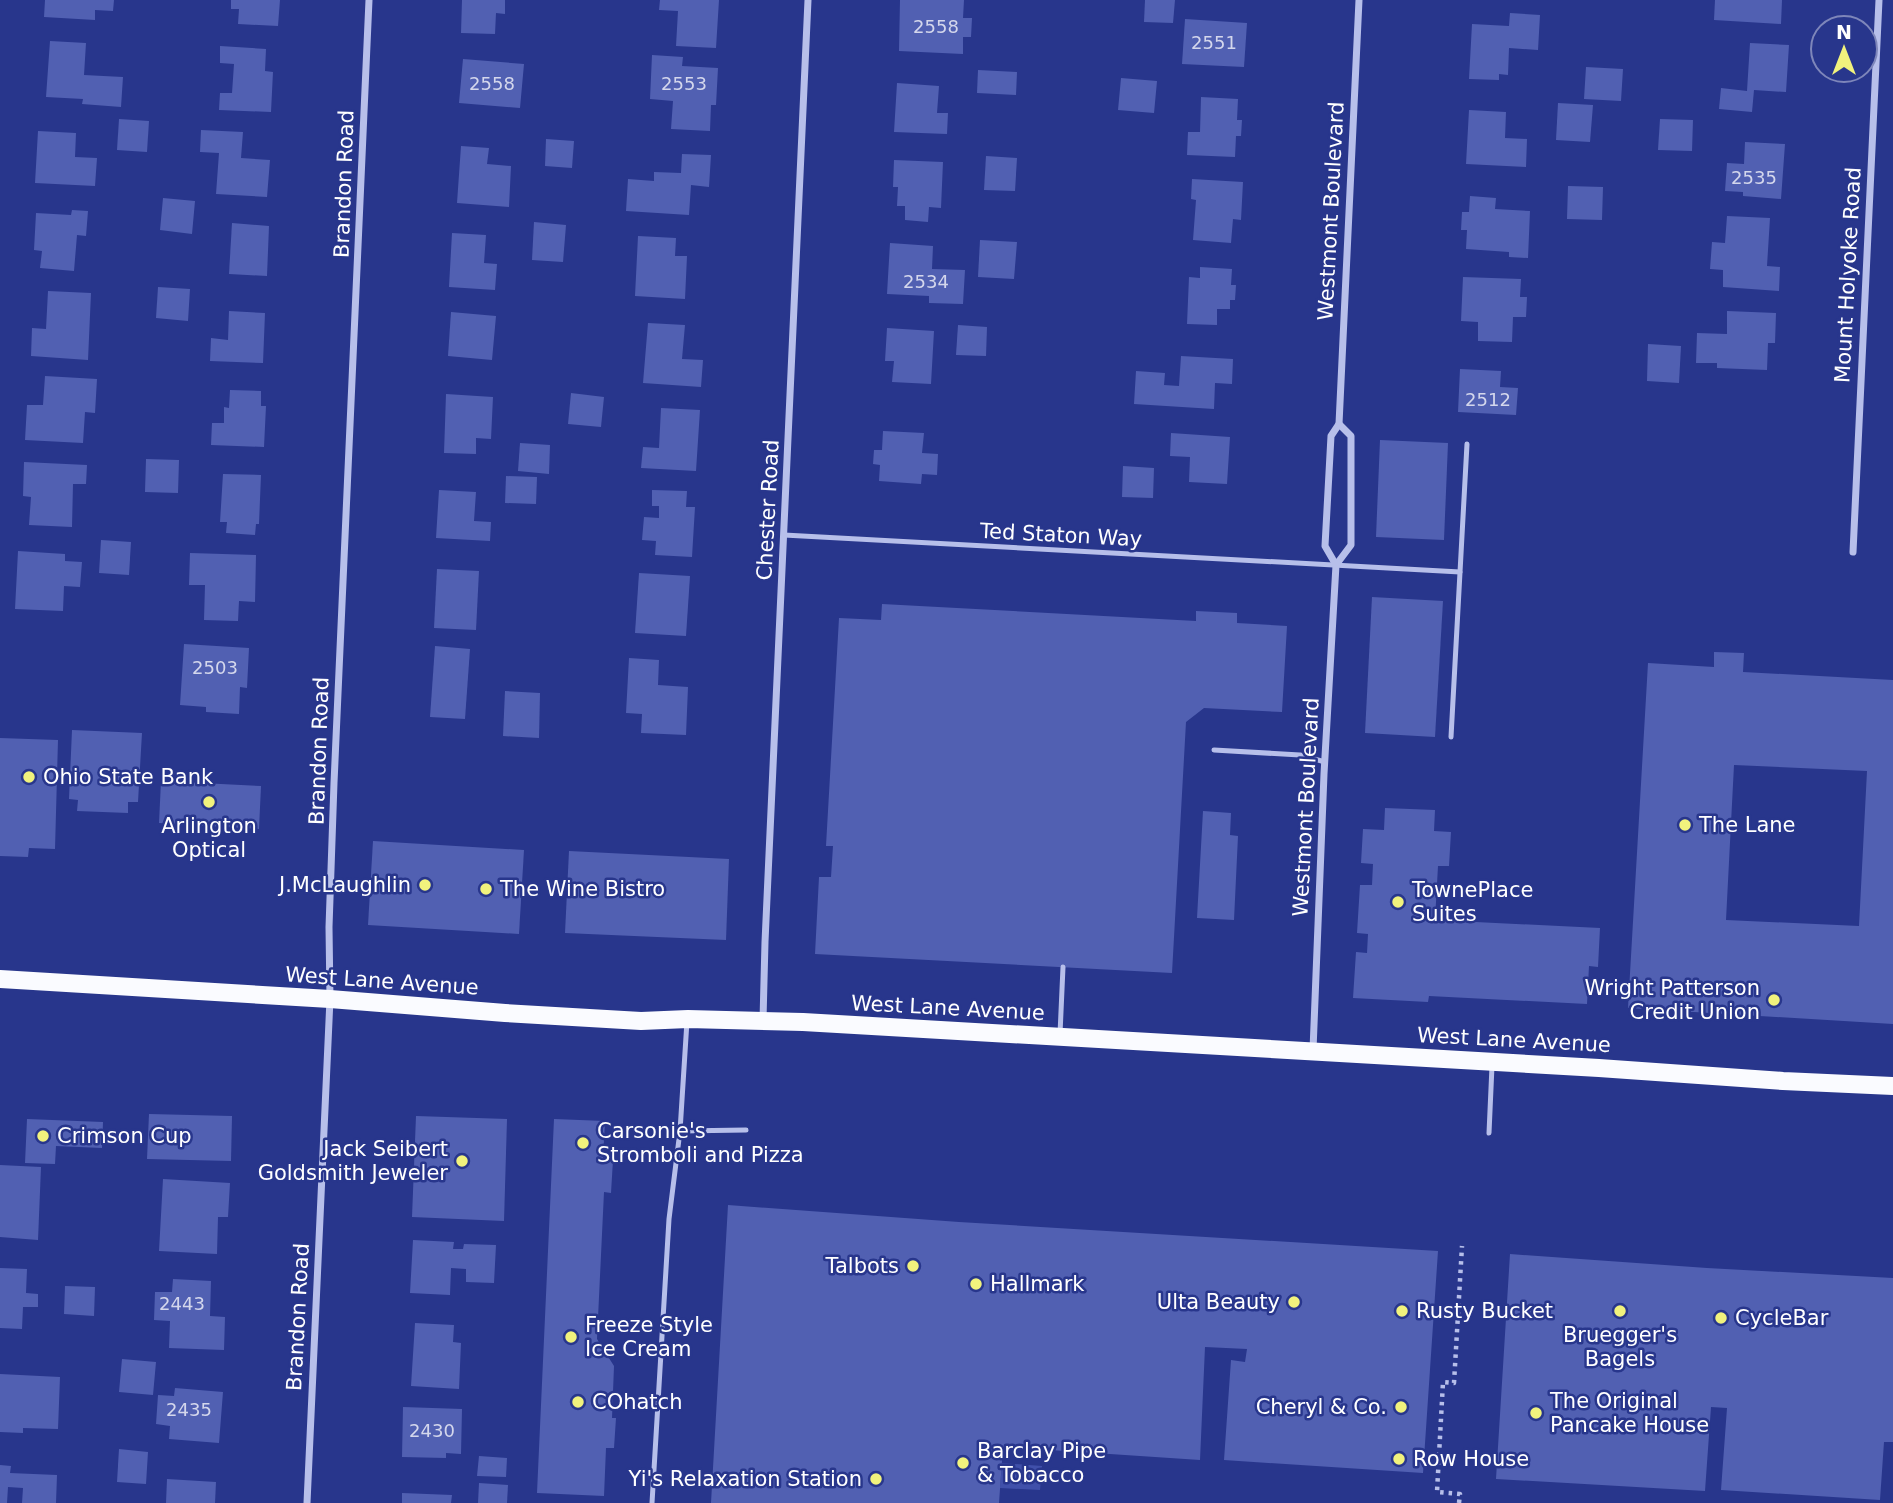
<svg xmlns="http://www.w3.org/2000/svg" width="1893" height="1503" font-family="'DejaVu Sans',sans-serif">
<rect width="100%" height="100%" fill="#28368c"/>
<polygon fill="#4050aa" points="1002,1463 1042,1466 1040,1490 1000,1488"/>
<g fill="#5160b2" fill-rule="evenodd">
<polygon points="45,0 114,0 113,11 95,10 95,20 44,17"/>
<polygon points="231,0 280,0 278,26 238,24 239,9 231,9"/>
<polygon points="462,0 505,0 505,14 496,13 495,34 461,33"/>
<polygon points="660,0 719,0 716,48 676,46 678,11 659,10"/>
<polygon points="900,0 964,0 963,18 972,18 971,37 963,37 963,54 899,51"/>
<polygon points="1145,0 1175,0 1173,23 1144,22"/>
<polygon points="1715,0 1782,0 1781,24 1714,20"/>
<polygon points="1510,13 1540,15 1538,50 1509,48 1508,75 1499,74 1499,80 1469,79 1472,24 1509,26"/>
<polygon points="1185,19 1247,23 1244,67 1182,64"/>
<polygon points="50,41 86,43 84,75 123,77 121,107 82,104 83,99 46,97"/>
<polygon points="1750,43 1789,45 1786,92 1754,90 1752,112 1719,109 1721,88 1747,91"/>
<polygon points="220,46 266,49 265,71 273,72 271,112 219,110 220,93 232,93 234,64 220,63"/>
<polygon points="652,55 683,57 682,66 718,68 716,105 711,105 710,131 671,129 673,101 650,99"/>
<polygon points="463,59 524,64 520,108 459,103"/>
<polygon points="1586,67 1623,69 1621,101 1584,99"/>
<polygon points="978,70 1017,72 1016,95 977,93"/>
<polygon points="1121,78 1157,81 1154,113 1118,110"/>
<polygon points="897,83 939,86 937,113 948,113 947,134 894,132"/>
<polygon points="1201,97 1238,99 1237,120 1242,120 1241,136 1236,136 1235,157 1187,155 1188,132 1200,132"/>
<polygon points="1558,103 1593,105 1590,142 1556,140"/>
<polygon points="1469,110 1506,112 1505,138 1527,139 1526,167 1466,164"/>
<polygon points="119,119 149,121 147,152 117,150"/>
<polygon points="1660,119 1693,120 1692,151 1658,150"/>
<polygon points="201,130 243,132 241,158 270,160 267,197 216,194 219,153 200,152"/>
<polygon points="38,131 76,133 75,157 97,158 95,186 35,183"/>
<polygon points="546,139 574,141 572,168 545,166"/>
<polygon points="1745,142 1785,144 1781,199 1743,196 1743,192 1725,191 1727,163 1744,164"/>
<polygon points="461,146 489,148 487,164 511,166 509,207 457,203"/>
<polygon points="682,154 711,155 709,187 691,185 689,215 626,211 628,179 654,181 654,172 681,173"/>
<polygon points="986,156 1017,158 1015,191 984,190"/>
<polygon points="894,160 943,162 941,208 929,207 928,222 905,220 905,206 897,206 898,187 893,187"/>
<polygon points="1192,179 1243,182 1241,220 1233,219 1231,243 1193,240 1196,200 1191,199"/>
<polygon points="1568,186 1603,187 1602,220 1567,219"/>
<polygon points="1470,196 1496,198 1495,209 1530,211 1528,258 1509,257 1509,252 1466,249 1467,230 1461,230 1462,212 1469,212"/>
<polygon points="163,198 195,201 192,234 160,230"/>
<polygon points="72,210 88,211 86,236 77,235 74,271 40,268 42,251 34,250 36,213 71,215"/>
<polygon points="1727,216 1770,218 1767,266 1780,267 1779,291 1723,287 1723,270 1710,269 1712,242 1725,243"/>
<polygon points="534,222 566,225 563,262 532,260"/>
<polygon points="232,223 269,226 267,276 229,274"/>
<polygon points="452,233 486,235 484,263 497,264 495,290 449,287"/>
<polygon points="638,236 676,238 675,256 687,256 685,299 635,296"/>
<polygon points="980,240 1017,242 1014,279 978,277"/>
<polygon points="890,243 933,246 932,269 965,270 963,304 929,303 929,296 887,294"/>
<polygon points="1200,267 1232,269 1231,285 1236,285 1235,300 1230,300 1230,309 1217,309 1217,325 1187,324 1189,277 1200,278"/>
<polygon points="1463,277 1521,279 1520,297 1527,297 1526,317 1513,317 1512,342 1478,341 1478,322 1461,321"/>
<polygon points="158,287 190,289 188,321 156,318"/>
<polygon points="48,291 91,293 88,360 31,356 32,328 46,329"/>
<polygon points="229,311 265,313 263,363 210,361 211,338 228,340"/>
<polygon points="1727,311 1776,313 1775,343 1768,343 1767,370 1717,368 1717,363 1696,363 1697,333 1727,334"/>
<polygon points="451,312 496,316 492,360 448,356"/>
<polygon points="648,323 685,325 682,359 703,360 701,387 643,383"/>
<polygon points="958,325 987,327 986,356 956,355"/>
<polygon points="887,328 934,331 931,384 892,382 894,361 885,361"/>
<polygon points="1648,344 1681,346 1679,383 1647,381"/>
<polygon points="1181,356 1233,359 1232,384 1215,383 1214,409 1134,404 1136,371 1165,373 1164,385 1179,386"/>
<polygon points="1460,369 1501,371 1500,387 1518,388 1516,415 1458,412"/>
<polygon points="45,376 97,379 95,413 85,412 83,443 25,440 27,405 43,405"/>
<polygon points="230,390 261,391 261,406 266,406 264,447 211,445 212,423 224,423 224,407 229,408"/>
<polygon points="571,393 604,397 601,427 568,424"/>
<polygon points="446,394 493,397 491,439 476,438 476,454 444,453"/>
<polygon points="661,408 700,410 696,471 641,468 643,447 659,448"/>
<polygon points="883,431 924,433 922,453 938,454 937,475 922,474 921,484 879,481 880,465 873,464 874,450 882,450"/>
<polygon points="1171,433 1230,437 1227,484 1189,482 1190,457 1170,456"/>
<polygon points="1380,440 1448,443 1444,540 1376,537"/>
<polygon points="520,443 550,445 549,474 518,471"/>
<polygon points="146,459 179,460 178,493 145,492"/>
<polygon points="24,462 87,465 86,484 73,484 72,527 29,525 31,497 23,496"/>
<polygon points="1123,466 1154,468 1153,498 1122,497"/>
<polygon points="223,474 261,475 259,524 256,524 255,535 226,533 227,522 220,522"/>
<polygon points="506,476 537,477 536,504 505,503"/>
<polygon points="439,490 476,492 474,521 491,522 490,541 436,538"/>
<polygon points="652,490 687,491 686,507 695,507 692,557 655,555 656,541 642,540 644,517 659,518 659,506 652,506"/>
<polygon points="101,540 131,542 129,575 99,573"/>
<polygon points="18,551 65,554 65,561 82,562 80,587 64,586 63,611 15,609"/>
<polygon points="190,553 256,555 255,602 239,601 238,621 204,620 205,585 189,585"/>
<polygon points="437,569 479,571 476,630 434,628"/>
<polygon points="639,573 690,576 686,636 635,633"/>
<polygon points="1372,597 1443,601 1435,737 1365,733"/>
<polygon points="882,604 1196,621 1196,611 1237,613 1237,623 1287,626 1282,712 1204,708 1186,722 1172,973 815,954 819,877 831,877 833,846 826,846 839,618 881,620"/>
<polygon points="184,644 249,648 247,688 240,687 239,714 206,712 206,707 180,705"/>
<polygon points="435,646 470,649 465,719 430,717"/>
<path d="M1714,652L1744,653L1743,672L1893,680V1024L1628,1008L1648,663L1714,667ZM1734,765L1867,771L1859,926L1726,920Z"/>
<polygon points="629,658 659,660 658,685 688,687 686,735 641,733 642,714 626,713"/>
<polygon points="505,691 540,693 539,738 503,736"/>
<polygon points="72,730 142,733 138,802 128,802 128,813 77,811 78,800 69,799"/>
<polygon points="0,738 58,740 55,849 29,848 28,857 0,856"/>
<polygon points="161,781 261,786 259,829 159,823"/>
<polygon points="1385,808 1435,810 1434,831 1451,832 1449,866 1438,866 1435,920 1600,928 1598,967 1589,966 1587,1004 1429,996 1428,1002 1353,998 1356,952 1367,953 1368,934 1357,933 1360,885 1372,885 1373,864 1361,863 1363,829 1384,830"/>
<polygon points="1203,811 1231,813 1230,835 1238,836 1234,920 1197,918"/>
<polygon points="373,841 524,850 519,934 368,925"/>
<polygon points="569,851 729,859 726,940 565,933"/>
<polygon points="149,1114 232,1116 231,1161 147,1159"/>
<polygon points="416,1116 507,1119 504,1221 412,1217"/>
<polygon points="27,1119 103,1122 102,1148 56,1146 55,1164 25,1163"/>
<polygon points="554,1119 605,1121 603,1159 613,1160 611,1193 604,1192 597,1339 614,1366 612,1418 616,1418 614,1448 606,1448 604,1496 537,1493"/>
<polygon points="0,1165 41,1167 38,1240 0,1237"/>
<polygon points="163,1179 230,1183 228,1217 218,1217 217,1254 159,1251"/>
<polygon points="728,1205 959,1222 1438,1251 1423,1473 1224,1460 1231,1360 1245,1362 1247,1349 1205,1347 1200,1460 1003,1447 999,1503 711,1503"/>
<polygon points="413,1240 454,1242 453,1249 463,1249 464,1244 496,1245 494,1283 466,1282 466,1269 451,1268 450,1295 410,1293"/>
<polygon points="1510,1254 1707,1268 1893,1278 1893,1442 1884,1442 1880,1500 1721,1490 1727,1408 1711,1407 1705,1491 1496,1479"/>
<polygon points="0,1268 27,1269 26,1293 38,1294 38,1307 23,1307 22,1329 0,1328"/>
<polygon points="173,1279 211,1281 210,1316 225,1317 224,1350 169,1348 170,1321 154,1320 155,1292 172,1292"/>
<polygon points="65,1286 95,1287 94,1316 64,1314"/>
<polygon points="415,1323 454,1325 453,1342 461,1343 459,1389 411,1386"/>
<polygon points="122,1359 156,1362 153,1395 119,1392"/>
<polygon points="0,1374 60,1377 58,1429 23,1428 23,1433 0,1432"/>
<polygon points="175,1388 223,1392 219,1443 169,1439 170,1426 156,1424 158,1395 174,1396"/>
<polygon points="403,1407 462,1409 461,1454 446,1453 446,1458 402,1457"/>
<polygon points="119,1449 148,1452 146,1484 117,1482"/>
<polygon points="479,1456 507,1458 506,1477 477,1476"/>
<polygon points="0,1465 11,1466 10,1473 57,1475 56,1503 22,1503 23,1488 8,1487 7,1503 0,1503"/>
<polygon points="167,1479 216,1482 215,1503 166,1503"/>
<polygon points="479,1483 508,1485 507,1503 478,1503"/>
<polygon points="402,1493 452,1495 451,1503 402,1503"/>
</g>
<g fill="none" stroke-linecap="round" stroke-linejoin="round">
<polyline stroke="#b7bfea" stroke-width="4.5" stroke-dasharray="3.5 5" stroke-linecap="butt" points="1459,1503 1460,1494 1437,1492 1443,1382 1454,1383 1462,1246"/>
<g stroke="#b7bfea" stroke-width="5">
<polyline points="784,535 1460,572"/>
<polyline points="1451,737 1467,444"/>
<polyline points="1214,750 1300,755 1325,762"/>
<polyline points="1060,1034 1063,967"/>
<polyline points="680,1131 746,1130"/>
<polyline points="1489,1133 1492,1066"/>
<polyline points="652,1503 669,1219 680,1131 687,1021"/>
</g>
<g stroke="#b7bfea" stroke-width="7">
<polyline points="1853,552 1879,0"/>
<polyline points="1336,565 1325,546 1331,436 1339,424 1359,0"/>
<polyline points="763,1020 765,942 808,0"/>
<polyline points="1313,1050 1324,774 1336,565 1351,545 1351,436 1339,424"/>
<polyline points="307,1503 330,999 329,927 334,783 369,0"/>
</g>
<polyline stroke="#fafbff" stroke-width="18" points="0,979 330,999 505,1013 641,1021 688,1019 803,1022 1599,1068 1783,1081 1893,1086"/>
</g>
<g fill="#f1f27d" stroke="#28368c" stroke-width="2.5">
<circle cx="29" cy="777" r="7"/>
<circle cx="209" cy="802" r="7"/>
<circle cx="1685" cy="825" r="7"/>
<circle cx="425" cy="885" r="7"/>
<circle cx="486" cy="889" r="7"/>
<circle cx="1398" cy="902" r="7"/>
<circle cx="1774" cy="1000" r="7"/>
<circle cx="43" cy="1136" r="7"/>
<circle cx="583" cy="1143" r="7"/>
<circle cx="462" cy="1161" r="7"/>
<circle cx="913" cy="1266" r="7"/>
<circle cx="976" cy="1284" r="7"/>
<circle cx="1294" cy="1302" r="7"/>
<circle cx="1402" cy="1311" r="7"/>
<circle cx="1620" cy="1311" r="7"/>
<circle cx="1721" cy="1318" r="7"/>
<circle cx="571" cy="1337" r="7"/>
<circle cx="578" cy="1402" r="7"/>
<circle cx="1401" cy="1407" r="7"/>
<circle cx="1536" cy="1413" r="7"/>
<circle cx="1399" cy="1459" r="7"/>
<circle cx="963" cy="1463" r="7"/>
<circle cx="876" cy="1479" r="7"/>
</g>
<g text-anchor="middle" stroke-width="5" stroke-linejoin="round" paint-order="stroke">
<g font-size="18" fill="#d4d7ec">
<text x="936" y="33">2558</text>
<text x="1214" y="49">2551</text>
<text x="492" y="90">2558</text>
<text x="684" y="90">2553</text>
<text x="1754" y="184">2535</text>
<text x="926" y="288">2534</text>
<text x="1488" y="406">2512</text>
<text x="215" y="674">2503</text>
<text x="182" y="1310">2443</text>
<text x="189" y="1416">2435</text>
<text x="432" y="1437">2430</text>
</g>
<g font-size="21" fill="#fff" stroke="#28368c">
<text transform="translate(344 184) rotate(-88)" y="7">Brandon Road</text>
<text transform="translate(1331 211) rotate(-87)" y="7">Westmont Boulevard</text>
<text transform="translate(1848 275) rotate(-87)" y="7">Mount Holyoke Road</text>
<text transform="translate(768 510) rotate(-87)" y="7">Chester Road</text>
<text transform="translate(1061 535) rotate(3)" y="7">Ted Staton Way</text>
<text transform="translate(319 751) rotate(-88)" y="7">Brandon Road</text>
<text transform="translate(1306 807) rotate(-87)" y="7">Westmont Boulevard</text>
<text transform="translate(382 981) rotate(4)" y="7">West Lane Avenue</text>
<text transform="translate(948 1008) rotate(3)" y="7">West Lane Avenue</text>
<text transform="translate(1514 1040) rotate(3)" y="7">West Lane Avenue</text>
<text transform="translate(298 1317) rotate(-87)" y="7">Brandon Road</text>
</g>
<g font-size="21" fill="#fff" stroke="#28368c" text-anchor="start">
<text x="43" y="784">Ohio State Bank</text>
<text x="1699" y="832">The Lane</text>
<text x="209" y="833" text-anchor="middle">Arlington<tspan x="209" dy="24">Optical</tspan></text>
<text x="411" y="892" text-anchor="end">J.McLaughlin</text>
<text x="500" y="896">The Wine Bistro</text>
<text x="1412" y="897">TownePlace<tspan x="1412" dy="24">Suites</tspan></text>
<text x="1760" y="995" text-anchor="end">Wright Patterson<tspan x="1760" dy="24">Credit Union</tspan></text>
<text x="597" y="1138">Carsonie's<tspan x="597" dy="24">Stromboli and Pizza</tspan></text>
<text x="57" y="1143">Crimson Cup</text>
<text x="448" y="1156" text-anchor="end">Jack Seibert<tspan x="448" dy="24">Goldsmith Jeweler</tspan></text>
<text x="899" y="1273" text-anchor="end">Talbots</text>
<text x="990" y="1291">Hallmark</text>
<text x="1280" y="1309" text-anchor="end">Ulta Beauty</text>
<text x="1416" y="1318">Rusty Bucket</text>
<text x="1735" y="1325">CycleBar</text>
<text x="585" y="1332">Freeze Style<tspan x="585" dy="24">Ice Cream</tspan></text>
<text x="1620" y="1342" text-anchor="middle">Bruegger's<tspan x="1620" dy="24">Bagels</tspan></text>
<text x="1550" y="1408">The Original<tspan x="1550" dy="24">Pancake House</tspan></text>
<text x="592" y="1409">COhatch</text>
<text x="1387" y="1414" text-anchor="end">Cheryl &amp; Co.</text>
<text x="977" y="1458">Barclay Pipe<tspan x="977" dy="24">&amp; Tobacco</tspan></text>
<text x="1413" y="1466">Row House</text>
<text x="862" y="1486" text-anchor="end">Yi's Relaxation Station</text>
</g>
</g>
<g transform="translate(1844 49)"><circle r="33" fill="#28368c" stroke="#7e86ba" stroke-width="2"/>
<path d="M0-5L12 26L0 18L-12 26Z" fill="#f1f27d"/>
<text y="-10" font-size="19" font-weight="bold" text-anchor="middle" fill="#ffffff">N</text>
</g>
</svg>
